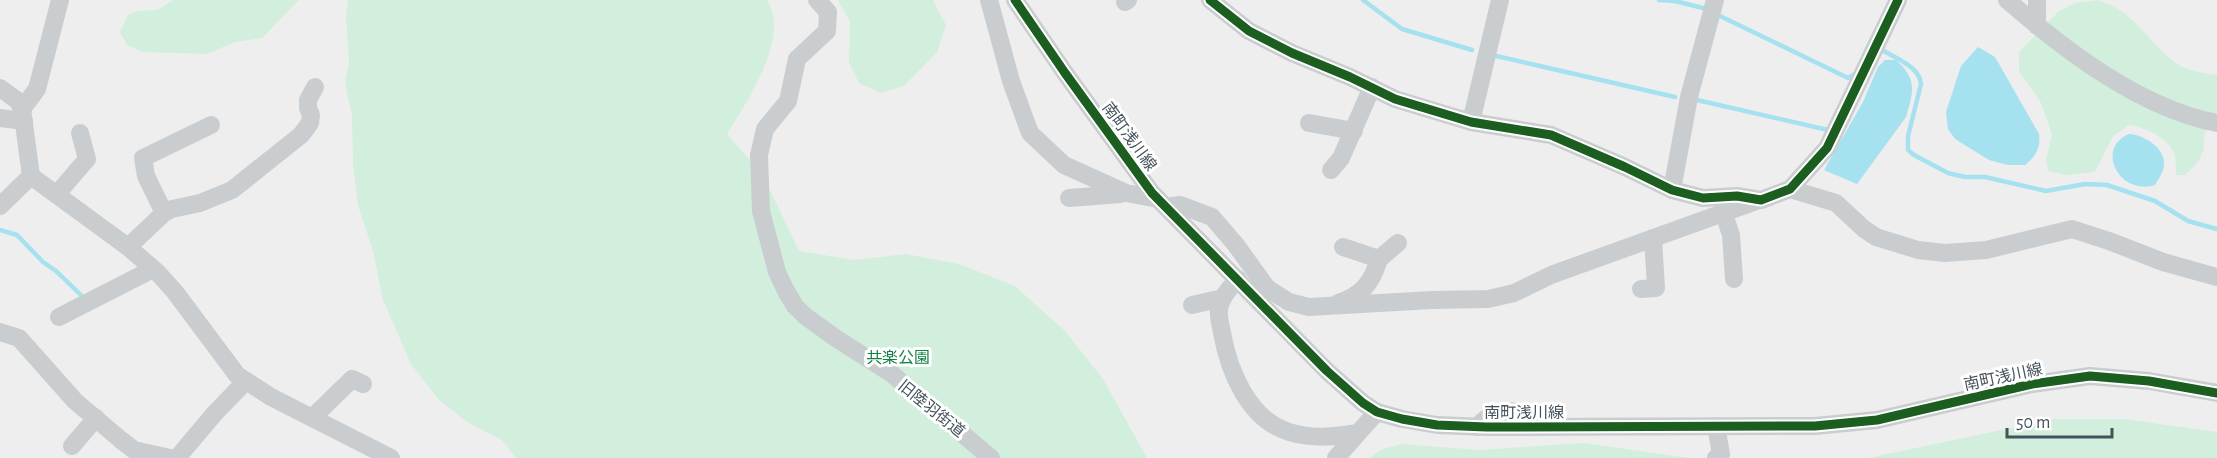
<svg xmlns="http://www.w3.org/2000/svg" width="2217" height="458" font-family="'Alegreya Sans','Noto Sans JP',sans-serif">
<rect width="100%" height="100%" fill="#efeeee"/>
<g fill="#d1efdc">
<polygon points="173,0 299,0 262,38 235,42 207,54 142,52 127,45 120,32 128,15 137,11 157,10"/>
<path d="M348,0H767C791,36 747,102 727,134L763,175L799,251L854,260L906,254L959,264L1015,286L1065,331L1103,379L1147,458H516L502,440L467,422L439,400L411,364L383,300L373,251L358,205L353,164L352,115L345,83L349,63L346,16Z"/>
<polygon points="838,0 933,0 946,25 937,52 904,86 880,93 859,83 849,63 850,22"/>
<path d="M2098,0C2136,12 2144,38 2173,61C2186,71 2202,73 2217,75V112L2204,135V149L2198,162L2185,175H2176C2175,167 2177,158 2173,151C2165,136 2144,127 2129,125L2113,136L2095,172L2067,175L2048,171L2046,160L2052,134L2041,103L2019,71V52L2059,11L2075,3Z"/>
<polygon points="2054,419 2124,419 2217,432 2217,458 1868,458"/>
<polygon points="1584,443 1689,458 1370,458 1380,450 1401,444 1479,450"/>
</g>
<g fill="#a5e1ef">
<path d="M1978,47L1995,57L2039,134C2041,148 2035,157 2025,165H2008L1989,160L1955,139L1948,129L1946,112L1961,66Z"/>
<path d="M1885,60H1896C1917,79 1914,91 1906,117L1857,184L1824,170L1863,102L1878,67Z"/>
<path d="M2129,134C2143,134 2164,148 2164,162C2165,170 2159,178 2155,185C2119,196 2095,148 2129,134Z"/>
</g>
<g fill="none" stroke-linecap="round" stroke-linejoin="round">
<g stroke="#a5e1ef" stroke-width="4.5">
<polyline points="1363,0 1402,29 1472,50"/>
<polyline points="1659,0 1675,1 1707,9"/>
<polyline points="1718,15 1848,78 1855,74"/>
<path d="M1884,51C1897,59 1920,67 1921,84L1908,136V150L1914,155L1948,173L1965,177H1985L2046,191L2085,184L2107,185L2155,201L2188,221L2217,229"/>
<polyline points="1492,55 1675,97"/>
<polyline points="1697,100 1828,130"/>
<polyline points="0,230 17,235 43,262 56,271 82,296"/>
</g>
<g stroke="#cacdcf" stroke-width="18">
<polyline points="817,0 828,12 827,31 797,59 788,101 765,129 759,155 761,211 777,272 786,291 795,306 805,316 837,339 892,374 991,458"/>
<polyline points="989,0 1011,81 1030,133 1064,165 1126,193 1158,199"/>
<polyline points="1015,0 1065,73 1152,193 1327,371 1363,403 1377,412 1402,419 1437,425 1486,427 1815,426 1877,420 2032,384 2090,376 2149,381 2217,393"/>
<polyline points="1210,0 1249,31 1292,53 1350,77 1395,99 1471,122 1551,135 1625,167 1672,190 1703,198 1737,196 1761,200 1790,189 1827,148 1898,0"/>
<path d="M2007,0C2066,51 2140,108 2217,123"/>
<polyline points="1125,2 1128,0"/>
<polyline points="2037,26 2037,0"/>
<polyline points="0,88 18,101 22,109 31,176 128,247 157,272 175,292 237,375 271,397 391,458"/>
<polyline points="22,109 37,89 60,0"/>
<polyline points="0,118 24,121"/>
<polyline points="1471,122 1500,0"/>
<polyline points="1309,123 1354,131"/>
<polyline points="1331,170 1341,158 1372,87"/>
<polyline points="1790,189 1836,203 1864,229 1876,237 1918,250 1945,253 1986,250 2072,229 2109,241 2163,262 2217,277"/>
<polyline points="1672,190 1689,97 1715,0"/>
<polyline points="57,194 87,159 80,133"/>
<polyline points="1069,198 1121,194"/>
<polyline points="0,206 31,176"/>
<polyline points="1166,207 1180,205 1212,217 1236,245 1267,288 1289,302 1309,307 1432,300 1488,299 1514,293 1551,275 1759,200"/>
<polyline points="164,213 146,176 143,158 211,125"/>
<polyline points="1724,214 1731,235 1734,279"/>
<polyline points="128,247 164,213 172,209 200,203 232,190 301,135 310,123 311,115 308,108 308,100 315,87"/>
<polyline points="1379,259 1398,243"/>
<path d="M1238,279C1230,288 1220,298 1219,310C1218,317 1221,326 1222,333C1229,371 1248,419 1289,432C1312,439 1334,437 1358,433L1377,412"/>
<polyline points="1641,289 1656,288 1653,238"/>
<path d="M1338,303C1362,295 1372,283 1379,259L1343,247"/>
<polyline points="1192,305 1223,298"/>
<polyline points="59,317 153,269"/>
<polyline points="0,332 19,338 75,401 121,440 134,450 170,458"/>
<polyline points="313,417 352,379 363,384"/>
<polyline points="1716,426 1721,454 1716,458"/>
<path d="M1477,427C1483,421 1489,415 1497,413C1511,408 1530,413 1536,427"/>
<polyline points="72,446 96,418"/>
<polyline points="177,458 215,413 246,381"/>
<polyline points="1336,458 1358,433"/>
</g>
<defs>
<g id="cycleway">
<polyline points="1015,0 1065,73 1152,193 1327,371 1363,403 1377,412 1402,419 1437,425 1486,427 1815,426 1877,420 2032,384 2090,376 2149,381 2217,393"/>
<polyline points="1210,0 1249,31 1292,53 1350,77 1395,99 1471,122 1551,135 1625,167 1672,190 1703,198 1737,196 1761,200 1790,189 1827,148 1898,0"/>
</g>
</defs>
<use href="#cycleway" stroke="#fff" stroke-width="13"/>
<use href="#cycleway" stroke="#1b5e20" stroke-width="9"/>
</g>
<g text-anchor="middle" stroke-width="6" stroke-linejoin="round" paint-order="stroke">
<g font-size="16" fill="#45525c" stroke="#fff">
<text transform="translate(1130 136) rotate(54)" y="6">南町浅川線</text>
<text transform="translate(2003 376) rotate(-12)" y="6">南町浅川線</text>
<text transform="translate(932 408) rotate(39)" y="6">旧陸羽街道</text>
<text x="1524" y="418">南町浅川線</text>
</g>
<g font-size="16" fill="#138046" stroke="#fff">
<text x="898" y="363">共楽公園</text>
</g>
</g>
<path d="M2007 428v9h105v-9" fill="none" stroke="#45525c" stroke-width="3"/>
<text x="2016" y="428" font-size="18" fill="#45525c" stroke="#ffffff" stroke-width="4.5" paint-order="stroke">50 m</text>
</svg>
